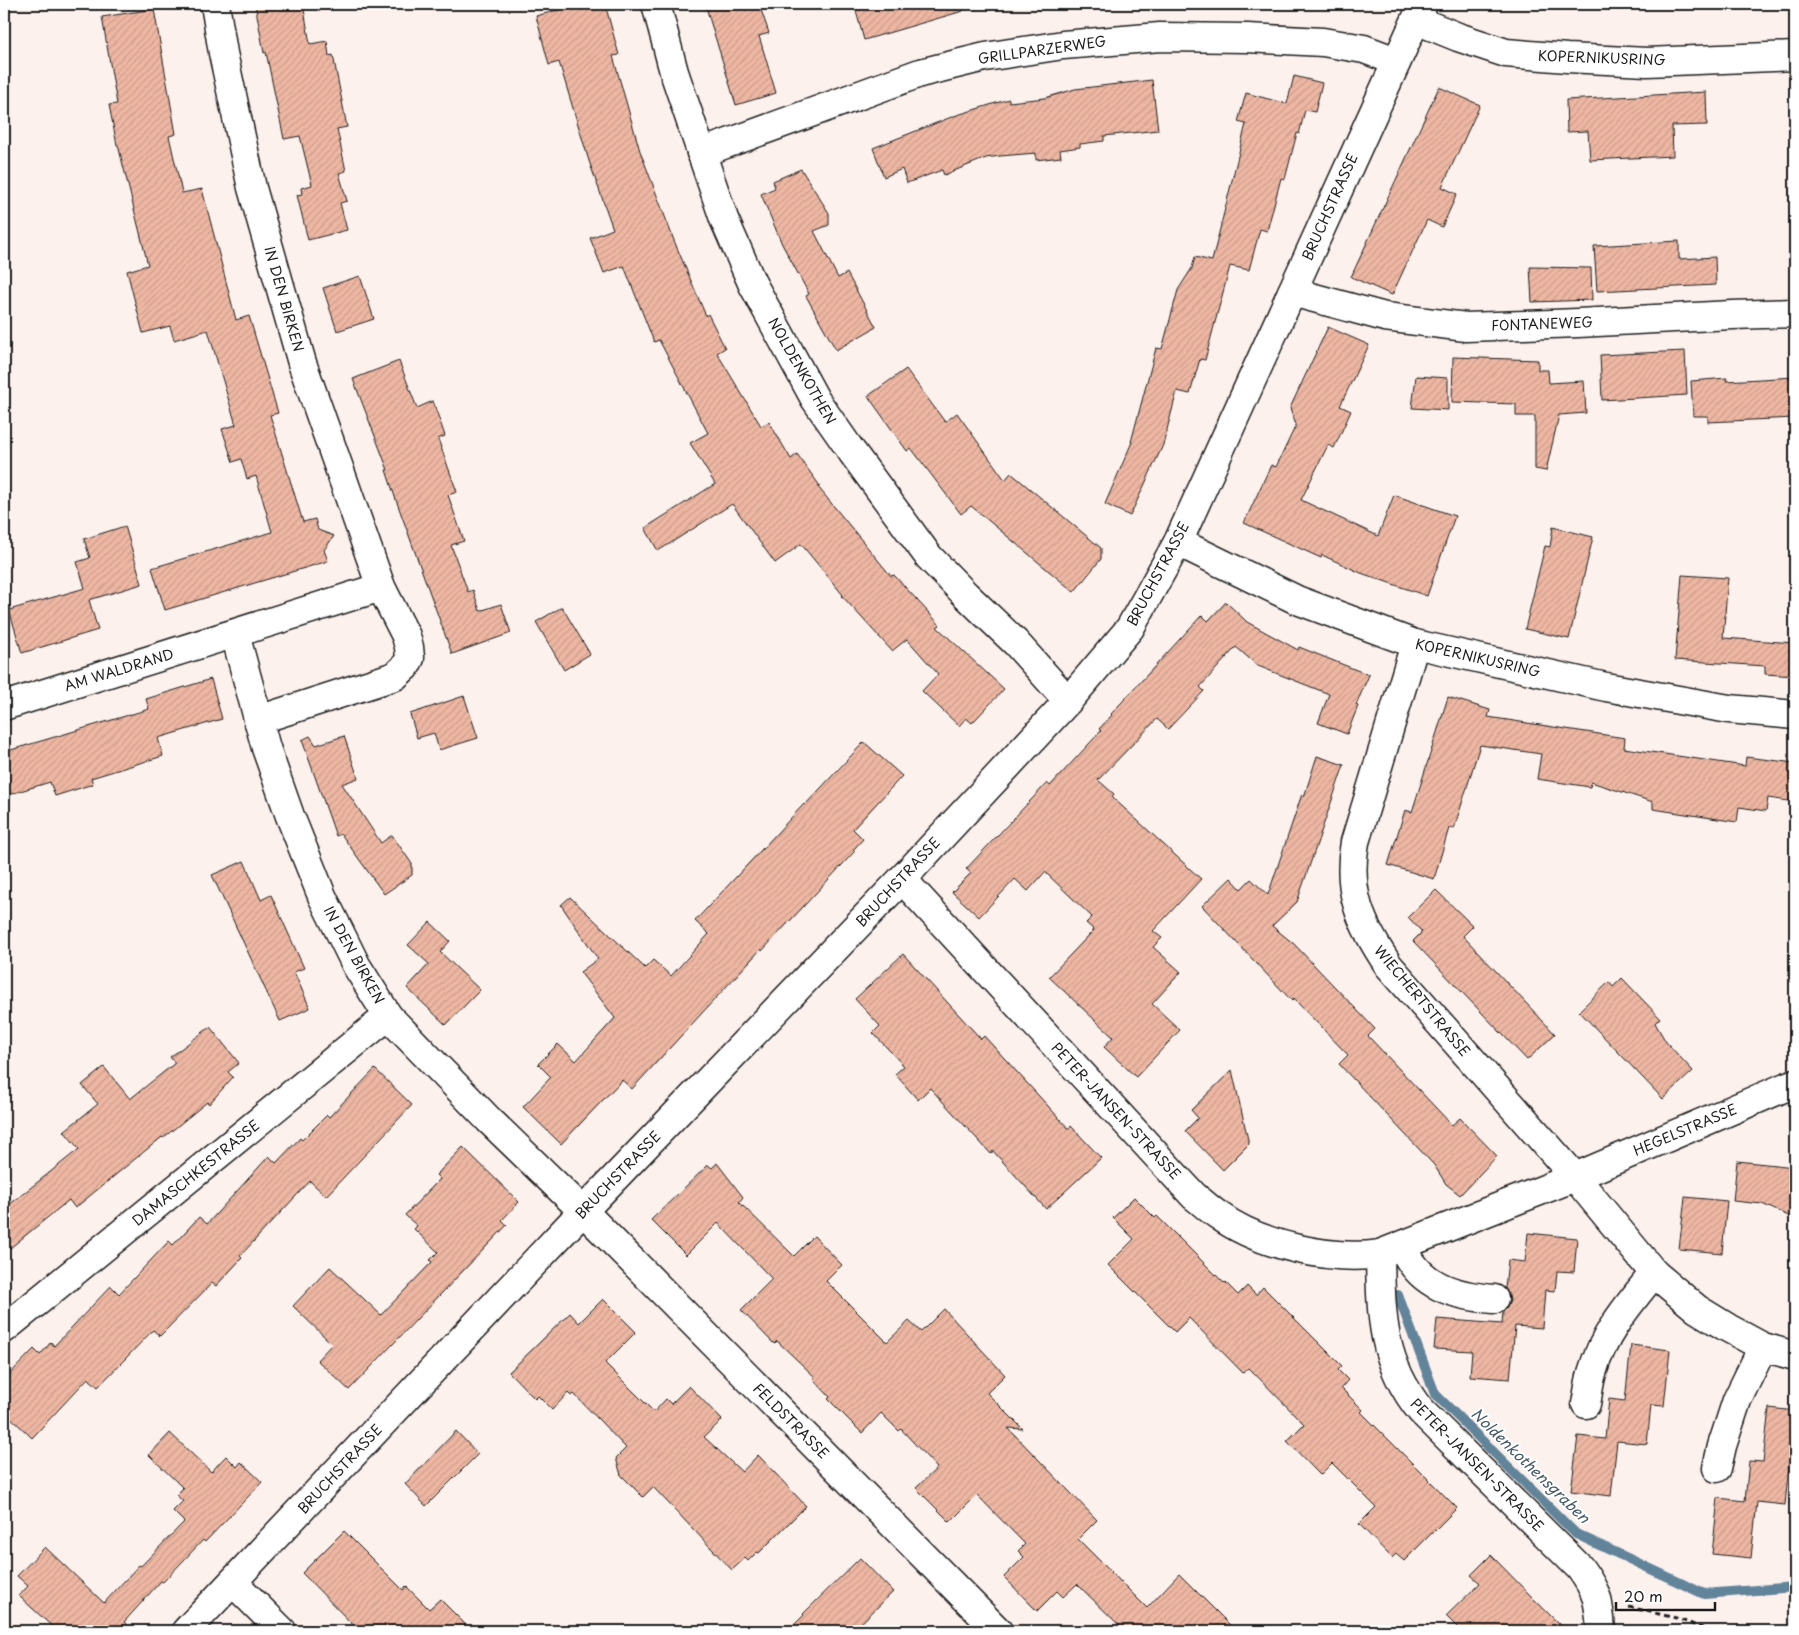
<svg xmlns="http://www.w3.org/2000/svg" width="1799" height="1635" font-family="'Playpen Sans',sans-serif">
<defs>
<pattern id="building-hatch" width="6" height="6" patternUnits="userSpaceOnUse" patternTransform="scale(1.25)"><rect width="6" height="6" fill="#eeb7a3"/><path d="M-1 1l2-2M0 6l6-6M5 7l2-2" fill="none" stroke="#cc9d8c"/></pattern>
</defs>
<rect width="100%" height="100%" fill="#fcf1ed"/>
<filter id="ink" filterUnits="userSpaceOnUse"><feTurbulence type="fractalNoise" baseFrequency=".02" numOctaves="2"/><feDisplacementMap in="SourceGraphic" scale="10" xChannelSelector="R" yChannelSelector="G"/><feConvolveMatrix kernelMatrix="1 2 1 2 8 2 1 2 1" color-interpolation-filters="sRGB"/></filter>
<g filter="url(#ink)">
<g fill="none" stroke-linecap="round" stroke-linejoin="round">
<polyline stroke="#62849b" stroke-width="10" points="1398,1295 1435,1394 1576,1534 1704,1594 1795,1587"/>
</g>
<g fill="url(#building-hatch)" stroke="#1c1c1c">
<polygon points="255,4 303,4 310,44 327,41 329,56 333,55 347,127 337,129 346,171 339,173 347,201 340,203 347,230 308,240 297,195 302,194 301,188 312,185 300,136 284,139 266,52 264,53"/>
<polygon points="580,4 605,4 619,55 613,56 640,151 675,243 706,316 708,314 725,348 717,353 761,426 769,422 791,459 797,454 820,486 818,487 891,576 894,575 940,625 937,627 1004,689 972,723 966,718 959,726 922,691 938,674 907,639 892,651 842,596 843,595 801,544 775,563 732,504 658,551 645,528 715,484 690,443 708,433 659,340 654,342 624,266 604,273 590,238 613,229 589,161 559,62 549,65 536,16"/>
<polygon points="705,4 759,4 769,33 759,36 776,93 736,105"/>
<polygon points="854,4 962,4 963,11 864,40"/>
<polygon points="154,9 176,134 169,136 182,193 202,189 236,320 249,316 278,413 270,415 303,522 315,519 318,530 334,536 324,550 328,561 165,610 152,568 272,532 256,476 247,479 241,459 233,462 222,429 236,425 208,330 174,340 170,326 143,333 127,271 148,265 118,145 117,145 109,105 117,104 102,17"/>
<polygon points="1294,76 1322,83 1315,112 1305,110 1299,134 1297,133 1285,179 1281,178 1267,231 1260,229 1249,270 1230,266 1205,360 1200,359 1190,394 1177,391 1163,445 1130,516 1105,504 1132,442 1131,442 1156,348 1162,349 1178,290 1192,268 1195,257 1212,261 1246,124 1238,122 1246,93 1287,104"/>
<polygon points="1152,80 1158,130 1104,136 1104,141 1080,144 1080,147 1060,150 1061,157 1036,160 1036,153 1000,156 986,158 944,175 942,170 907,183 902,169 884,177 873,148 954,116 1009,99 1009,102 1045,98 1075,89"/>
<polygon points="1439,87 1480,105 1442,187 1457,194 1442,227 1427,220 1392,295 1351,277"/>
<polygon points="1706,92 1707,125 1672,126 1673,156 1590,160 1588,131 1567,132 1566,100"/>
<polygon points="801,169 829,213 829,225 814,231 838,278 847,273 876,327 836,350 806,296 809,294 782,244 761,194 775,188 773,181"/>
<polygon points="1679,241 1679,259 1715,257 1716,285 1597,291 1594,246"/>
<polygon points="1530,267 1591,268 1592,300 1532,302"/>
<polygon points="360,276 374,319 337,331 323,288"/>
<polygon points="1328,327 1369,345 1340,406 1351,411 1334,448 1328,445 1301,500 1378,536 1394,495 1455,516 1427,596 1361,573 1322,555 1321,558 1244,523 1271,465 1276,467 1296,425 1290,408"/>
<polygon points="1685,351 1687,395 1602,400 1600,355"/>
<polygon points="1453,357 1538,360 1538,370 1548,370 1549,383 1584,381 1586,413 1559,415 1546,471 1535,469 1535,416 1516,416 1516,404 1452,402"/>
<polygon points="399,361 417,408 433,401 445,436 438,439 457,492 448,495 464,541 451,545 468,592 473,590 480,611 501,604 511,633 452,654 395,497 386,470 388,470 353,379"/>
<polygon points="906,369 945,422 957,413 1005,480 1011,473 1101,548 1101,559 1074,592 971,506 961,514 911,448 907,451 868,396"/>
<polygon points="1416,376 1448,378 1448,410 1412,408"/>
<polygon points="1795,377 1795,418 1708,422 1708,416 1693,416 1691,381 1727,378 1726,381"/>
<polygon points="125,526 142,584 89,600 98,630 22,653 9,610 85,588 77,562 90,558 84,539"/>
<polygon points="1553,527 1593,537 1569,639 1525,629 1545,546 1550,547"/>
<polygon points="1682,575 1728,578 1723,638 1795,643 1795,676 1765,674 1765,666 1675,660"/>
<polygon points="1226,602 1247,622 1298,650 1299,647 1369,675 1356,705 1358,706 1347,734 1318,723 1329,694 1258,666 1236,647 1200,687 1204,691 1168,729 1157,719 1098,780 1114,794 1112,797 1201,879 1153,931 1162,938 1153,947 1181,972 1152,1004 1180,1030 1136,1077 1104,1047 1113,1037 1049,977 1094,930 1086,923 1092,917 1045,872 1028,891 1015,879 979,917 952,892 971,873 966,869 1047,783 1050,786 1101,731 1099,729 1112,715 1111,714 1202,615 1208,621"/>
<polygon points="562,607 590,654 564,670 536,622"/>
<polygon points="211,679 222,719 158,738 163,756 91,778 93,784 55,796 50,782 4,796 4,752 149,709 146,699"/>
<polygon points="464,696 478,738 439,750 434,733 417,738 410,714"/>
<polygon points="1448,697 1490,710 1488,717 1625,738 1624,748 1745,766 1746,757 1795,763 1795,802 1768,798 1766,811 1739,807 1737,822 1653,809 1653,802 1591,782 1590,787 1537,779 1541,754 1480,745 1454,829 1449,828 1434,879 1388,865 1405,810 1412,812"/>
<polygon points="310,736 316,745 344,736 358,778 342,784 381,843 392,835 412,864 412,875 384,894 341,834 336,836 302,740"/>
<polygon points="864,742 902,776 853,829 863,839 853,850 855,851 762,951 761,949 632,1089 622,1080 561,1144 523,1107 551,1077 538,1064 558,1044 576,1061 615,1018 580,972 598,959 561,905 570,897 645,968 653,960 671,976 709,934 695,921 804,804 805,805"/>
<polygon points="1317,756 1344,765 1297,902 1272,926 1294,944 1375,1029 1368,1036 1452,1125 1460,1118 1497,1156 1460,1195 1446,1184 1434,1165 1339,1064 1348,1055 1294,999 1292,1001 1202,906 1231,878 1241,889 1251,879 1268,895 1302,794 1304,797"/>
<polygon points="244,861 261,900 271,895 304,968 294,972 310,1008 280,1021 212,875"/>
<polygon points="1436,890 1473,926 1463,936 1555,1034 1527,1060 1413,941 1422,932 1408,917"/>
<polygon points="430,922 450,941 440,952 480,990 446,1025 407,988 429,964 408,945"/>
<polygon points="903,954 981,1039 984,1036 1069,1129 1071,1126 1101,1158 1046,1209 993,1151 991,1154 930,1088 918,1100 895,1074 904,1066 873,1033 880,1026 855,999"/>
<polygon points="1622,978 1660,1018 1655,1023 1666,1042 1693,1071 1663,1099 1579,1011 1609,982 1613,987"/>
<polygon points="210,1027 239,1063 228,1072 233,1077 209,1104 207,1102 163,1138 162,1137 75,1208 69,1200 4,1253 4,1209 79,1149 64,1131 98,1104 82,1085 104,1067 130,1099 175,1063 170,1057"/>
<polygon points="375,1069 412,1105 326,1196 310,1181 240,1256 242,1258 216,1286 212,1283 160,1336 153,1330 98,1387 88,1378 32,1438 4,1411 4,1380 34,1349 40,1355 51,1342 54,1346 111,1286 119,1294 169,1241 173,1245 199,1217 207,1224 269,1156 276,1163 300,1138 302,1140 327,1115 329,1117"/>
<polygon points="1232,1070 1249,1144 1223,1170 1185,1131 1198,1118 1191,1110"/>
<polygon points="463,1147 519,1202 502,1220 507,1225 349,1390 317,1360 332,1344 293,1306 330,1267 381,1315 432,1262 430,1260 438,1252 414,1229 417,1226 405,1215 440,1179 436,1175"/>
<polygon points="1737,1161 1795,1167 1795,1219 1762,1204 1733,1201"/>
<polygon points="717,1163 743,1197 739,1202 794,1256 814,1236 842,1265 826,1281 887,1342 909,1321 921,1332 944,1309 1005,1375 987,1393 1023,1429 1008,1428 1097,1520 1078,1539 1147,1608 1179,1574 1236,1631 1125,1631 1077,1584 1063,1597 1057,1591 1037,1611 1004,1577 1024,1557 1018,1551 1025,1544 977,1495 950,1522 916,1488 937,1468 901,1429 899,1431 881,1413 862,1433 828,1399 830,1397 813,1379 815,1377 777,1341 774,1344 741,1310 772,1279 718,1223 686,1255 651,1220 708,1165 712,1168"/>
<polygon points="1134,1197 1155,1218 1157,1216 1224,1283 1225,1282 1238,1295 1247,1286 1256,1295 1263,1287 1342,1366 1338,1370 1348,1380 1341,1388 1363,1410 1361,1412 1457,1508 1404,1561 1396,1554 1392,1558 1359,1524 1376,1507 1332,1463 1320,1475 1287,1441 1304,1424 1249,1368 1243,1373 1189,1318 1175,1332 1108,1265 1134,1239 1113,1218"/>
<polygon points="1685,1197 1727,1201 1722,1253 1679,1249"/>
<polygon points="1528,1233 1577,1238 1574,1272 1557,1271 1555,1291 1545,1290 1542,1328 1515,1326 1510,1379 1470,1376 1472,1351 1434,1349 1437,1319 1502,1324 1503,1312 1507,1308 1510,1300 1508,1293 1505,1288 1508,1260 1525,1262"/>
<polygon points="603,1299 636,1332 605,1363 654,1412 666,1399 671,1404 689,1386 722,1420 704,1437 742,1472 758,1455 806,1506 759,1553 757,1552 748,1561 745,1558 732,1570 653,1487 643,1497 621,1475 616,1458 626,1448 574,1394 571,1396 568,1393 552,1410 538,1396 535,1399 509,1372 570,1313 579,1323"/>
<polygon points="1631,1345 1670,1350 1664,1406 1651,1405 1647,1444 1617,1441 1611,1496 1571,1491 1578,1436 1605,1439 1609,1399 1625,1401"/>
<polygon points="1769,1408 1795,1411 1795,1466 1789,1465 1785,1505 1757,1502 1751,1558 1712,1554 1718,1498 1745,1501 1749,1461 1763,1462"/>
<polygon points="456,1431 478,1454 426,1506 405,1484"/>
<polygon points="170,1433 211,1472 226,1456 237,1467 241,1462 262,1482 205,1542 203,1540 163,1582 161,1581 124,1622 134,1631 57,1631 19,1596 28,1586 17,1576 45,1547 104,1603 139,1565 141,1566 184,1522 173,1511 183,1501 176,1495 183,1488 149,1455"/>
<polygon points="344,1531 403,1590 406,1586 429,1609 440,1599 472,1631 359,1631 302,1573"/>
<polygon points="1491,1555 1531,1596 1566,1631 1461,1631 1446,1616 1480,1583 1471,1575"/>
<polygon points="860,1558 893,1592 853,1631 788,1631 804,1615 803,1614"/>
</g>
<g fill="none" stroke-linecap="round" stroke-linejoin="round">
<defs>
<g id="minor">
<polyline points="215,4 223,53 252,188 302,363 381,587 406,636 409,647 410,658 406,666 395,676 258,720"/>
<polyline points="656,4 674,72 724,219 752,283 815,399 852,452 929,557 966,595 1016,643 1068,701"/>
<polyline points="1416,20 1458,37 1506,53 1567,58 1647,62 1795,56"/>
<polyline points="701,153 920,73 985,57 1063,45 1160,37 1247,38 1323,42 1364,49 1396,61"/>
<polyline points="1292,292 1385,317 1466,327 1578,323 1732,315 1795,313"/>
<polyline points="1178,542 1297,600 1415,644 1606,687 1729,709 1795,715"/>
<polyline points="235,634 266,748 290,816 322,896 356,965 388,1016 489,1120 583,1211 998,1631"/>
<path d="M1415,644L1355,842C1346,892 1361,925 1389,966L1575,1177L1654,1273L1697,1309L1728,1328L1763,1347L1795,1356"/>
<polyline points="4,706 381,587"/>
<path d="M902,879L1194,1196C1202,1202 1209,1209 1218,1215C1259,1245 1330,1261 1380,1254L1575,1177L1795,1083"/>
<path d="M1403,1246C1418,1286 1455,1296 1494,1299"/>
<path d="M1380,1254C1381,1314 1381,1362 1421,1411L1580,1568C1598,1593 1599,1601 1601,1631"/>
<polyline points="4,1329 388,1016"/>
<path d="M1586,1404C1588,1394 1589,1383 1592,1373C1603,1334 1629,1304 1654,1273"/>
<polyline points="1717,1468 1722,1446 1737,1400 1763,1347"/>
<polyline points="233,1582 282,1631"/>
<polyline points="186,1631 583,1211 902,879 1068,701 1130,628 1178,542 1423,4"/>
</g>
</defs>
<use href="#minor" stroke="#1c1c1c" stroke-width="31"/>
<polyline stroke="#1c1c1c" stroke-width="3" stroke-dasharray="5 4" stroke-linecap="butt" points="1629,1607 1676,1618 1710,1631"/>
<use href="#minor" stroke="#fff" stroke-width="28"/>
</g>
</g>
<g text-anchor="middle" stroke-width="4" stroke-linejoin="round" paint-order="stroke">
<g font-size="14" fill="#1c1c1c" stroke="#fff">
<text transform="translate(1042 50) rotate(-8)" y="5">GRILLPARZERWEG</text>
<text transform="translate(1602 58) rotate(2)" y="5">KOPERNIKUSRING</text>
<text transform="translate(1330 207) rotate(-66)" y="5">BRUCHSTRASSE</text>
<text transform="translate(284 299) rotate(74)" y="5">IN DEN BIRKEN</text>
<text transform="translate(1542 324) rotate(-2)" y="5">FONTANEWEG</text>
<text transform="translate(802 371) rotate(60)" y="5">NOLDENKOTHEN</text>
<text transform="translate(1158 574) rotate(-62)" y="5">BRUCHSTRASSE</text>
<text transform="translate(1478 658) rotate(13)" y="5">KOPERNIKUSRING</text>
<text transform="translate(119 670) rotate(-17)" y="5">AM WALDRAND</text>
<text transform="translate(898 882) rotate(-47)" y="5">BRUCHSTRASSE</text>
<text transform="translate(354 955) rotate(61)" y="5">IN DEN BIRKEN</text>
<text transform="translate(1422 1001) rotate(50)" y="5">WIECHERTSTRASSE</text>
<text transform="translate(1116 1111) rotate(47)" y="5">PETER-JANSEN-STRASSE</text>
<text transform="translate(1685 1130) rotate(-23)" y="5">HEGELSTRASSE</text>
<text transform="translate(196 1173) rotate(-39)" y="5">DAMASCHKESTRASSE</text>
<text transform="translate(618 1175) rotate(-46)" y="5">BRUCHSTRASSE</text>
<text transform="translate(791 1421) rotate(45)" y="5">FELDSTRASSE</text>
<text transform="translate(1477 1465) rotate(45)" y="5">PETER-JANSEN-STRASSE</text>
<text transform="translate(340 1469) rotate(-47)" y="5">BRUCHSTRASSE</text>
</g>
<g font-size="15" font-style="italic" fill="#455966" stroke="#fff">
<text transform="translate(1530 1466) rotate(44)" y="5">Noldenkothensgraben</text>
</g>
</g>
<rect width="1799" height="1635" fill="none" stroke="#fff" stroke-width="20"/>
<rect x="10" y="10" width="1779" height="1615" fill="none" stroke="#1c1c1c" stroke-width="2" filter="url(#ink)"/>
<path d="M1616 1602v8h99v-8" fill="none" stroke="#1c1c1c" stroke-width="2.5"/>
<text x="1624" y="1602" font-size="15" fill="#1c1c1c" stroke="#ffffff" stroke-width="4" paint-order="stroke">20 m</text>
</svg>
